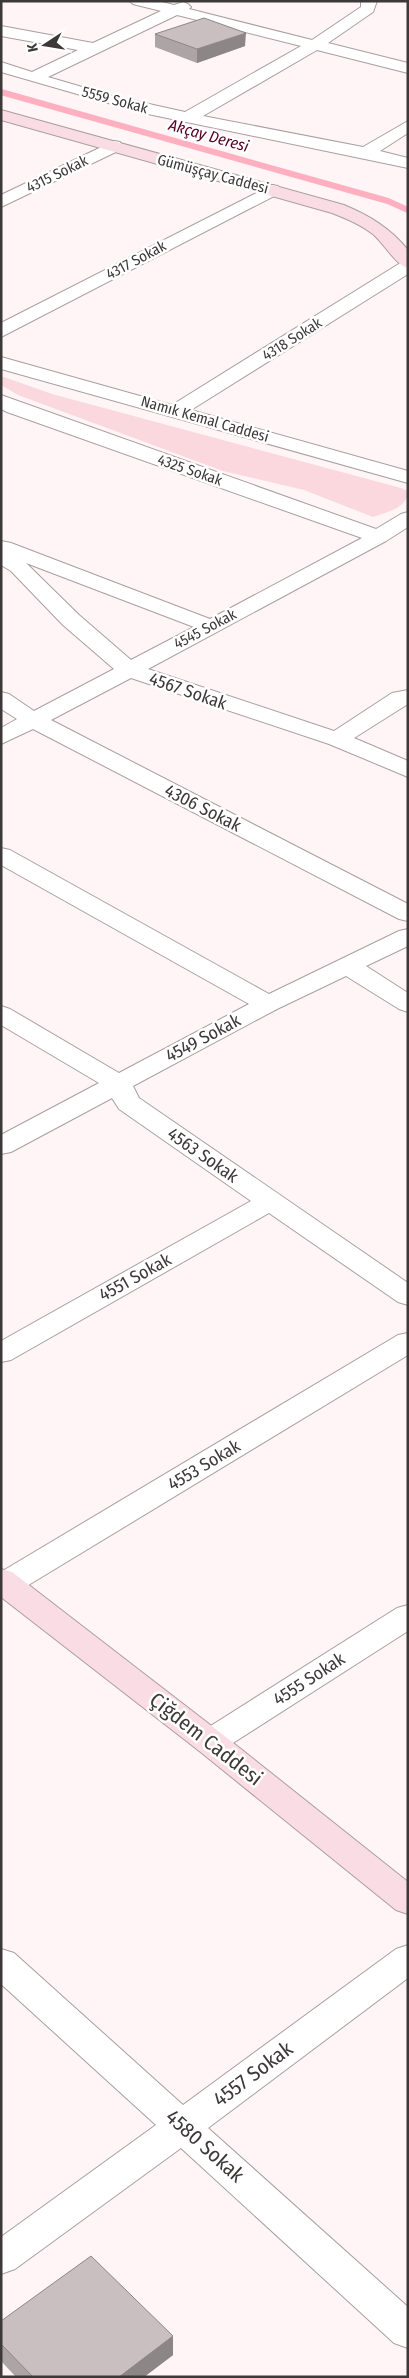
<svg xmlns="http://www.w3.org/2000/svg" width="409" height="2378" font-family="'Fira Sans Condensed',sans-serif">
<rect width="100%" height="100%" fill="#fff4f6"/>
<path fill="#fbd7de" d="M1,376L52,394L401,488L408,491C408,508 387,512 373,517L304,490L223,471L18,395L1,385Z"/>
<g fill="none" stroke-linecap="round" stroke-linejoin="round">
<polyline stroke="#feb0c0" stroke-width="6" points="1,92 388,201 408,210"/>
<defs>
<g id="street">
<path d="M130,1H158L174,5L183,2L188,4L191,7L189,9L312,40L361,7V1H377L373,12L328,43L408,63V73L317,50L203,116L363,147L408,121V133L380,151L408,158V168L143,113L1,72V62L32,72L78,50L1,36V26L93,43L161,11L133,4ZM177,15L301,46L185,112L113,96L48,77Z"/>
<polygon points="114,141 120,142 122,146 120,150 1,207 1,195"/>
<polygon points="272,185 278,186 281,190 278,194 1,337 1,323"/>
<polygon points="408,261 408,274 191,410 408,471 408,483 1,369 1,357 172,405 402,262"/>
<path d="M1,395L376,529L401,514L408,512V527L386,541L148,669L334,731L392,693L408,690V704L354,738L408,761V777L329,744L131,678L51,720L408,904V921L399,919L33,729L1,744V728L17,719L1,709V692L9,694L34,711L114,669L63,625L11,571L1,565V541L11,543L210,619L362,538L7,412L1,409ZM26,563L194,627L131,660L79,615Z"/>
<polygon points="1,848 10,850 269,994 399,931 408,929 408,946 366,966 408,993 408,1012 399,1009 346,976 277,1009 133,1086 139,1098 408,1283 408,1305 398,1302 269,1213 11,1360 1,1362 1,1341 251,1201 119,1109 112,1098 11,1152 1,1154 1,1135 99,1083 1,1025 1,1006 10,1009 119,1073 249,1004 1,865"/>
<polygon points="408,1333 408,1355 12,1595 1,1598 1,1572 398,1335"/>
<polygon points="408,1605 408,1631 222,1750 210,1754 198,1750 193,1742 198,1734 397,1608"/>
<polygon points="408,1945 408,1978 208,2128 408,2307 408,2348 394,2343 181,2148 15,2269 1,2274 1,2237 156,2125 1,1984 1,1949 14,1953 183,2105 396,1949"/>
</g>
<g id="secondary">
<path d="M1,110L344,205C370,216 390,228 408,250V268C397,266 384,244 374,235C362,225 347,219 332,213L1,120Z"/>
<polygon points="1,1569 12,1572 222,1734 408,1882 408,1914 396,1910 198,1750 1,1597"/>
</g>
</defs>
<use href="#street" stroke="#a99fa1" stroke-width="2"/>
<use href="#secondary" stroke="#a99fa1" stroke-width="2"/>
<use href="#street" fill="#fff" fill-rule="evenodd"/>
<use href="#secondary" fill="#fadde4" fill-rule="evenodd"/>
</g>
<g fill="#ada4a6">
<polygon points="155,34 245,46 197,63 155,47"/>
<polygon points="1,2321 173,2336 173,2355 144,2377 16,2377 1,2361"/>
</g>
<g fill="#8d8687">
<polygon points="246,33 245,46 197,63 197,49"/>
<polygon points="173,2336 173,2355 144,2377 119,2377"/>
</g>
<g fill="#c9bfc1" stroke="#8d8687">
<polygon points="204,18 246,33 197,49 155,34"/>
<polygon points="91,2256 173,2336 119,2377 33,2377 1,2344 1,2321"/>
</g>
<g text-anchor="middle" stroke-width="5" stroke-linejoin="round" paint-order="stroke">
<g font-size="15" fill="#3d3939" stroke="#fff">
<text transform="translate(115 100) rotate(15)" y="5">5559 Sokak</text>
<text transform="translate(57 174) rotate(-26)" y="5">4315 Sokak</text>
<text transform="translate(213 174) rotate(15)" y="5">Gümüşçay Caddesi</text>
<text transform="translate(136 260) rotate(-28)" y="5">4317 Sokak</text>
<text transform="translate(292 339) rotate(-32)" y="5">4318 Sokak</text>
<text transform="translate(205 419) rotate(16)" y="5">Namık Kemal Caddesi</text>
<text transform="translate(190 470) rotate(19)" y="5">4325 Sokak</text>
<text transform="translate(205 629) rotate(-28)" y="5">4545 Sokak</text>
</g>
<g font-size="16" font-style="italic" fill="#550023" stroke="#fff">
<text transform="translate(209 135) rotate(16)" y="6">Akçay Deresi</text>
</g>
<g font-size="18" fill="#3d3939" stroke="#fff">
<text transform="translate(188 691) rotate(19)" y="6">4567 Sokak</text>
<text transform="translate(203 808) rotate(27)" y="6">4306 Sokak</text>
<text transform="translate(203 1038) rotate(-28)" y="6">4549 Sokak</text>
<text transform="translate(203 1155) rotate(35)" y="6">4563 Sokak</text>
<text transform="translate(135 1277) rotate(-29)" y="6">4551 Sokak</text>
<text transform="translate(204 1465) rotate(-31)" y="6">4553 Sokak</text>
<text transform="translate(309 1679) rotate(-33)" y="6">4555 Sokak</text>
</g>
<g font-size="21" fill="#3d3939" stroke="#fff">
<text transform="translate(206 1739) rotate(38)" y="7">Çiğdem Caddesi</text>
<text transform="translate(253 2074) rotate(-37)" y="7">4557 Sokak</text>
<text transform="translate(205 2146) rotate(42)" y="7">4580 Sokak</text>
</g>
</g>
<rect width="409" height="2378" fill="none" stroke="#3d3939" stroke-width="5"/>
<g transform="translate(45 45) rotate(258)" stroke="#ffffff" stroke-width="4" paint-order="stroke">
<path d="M0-4L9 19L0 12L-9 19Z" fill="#3d3939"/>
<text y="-8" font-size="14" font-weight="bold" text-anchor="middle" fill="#3d3939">K</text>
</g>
</svg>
